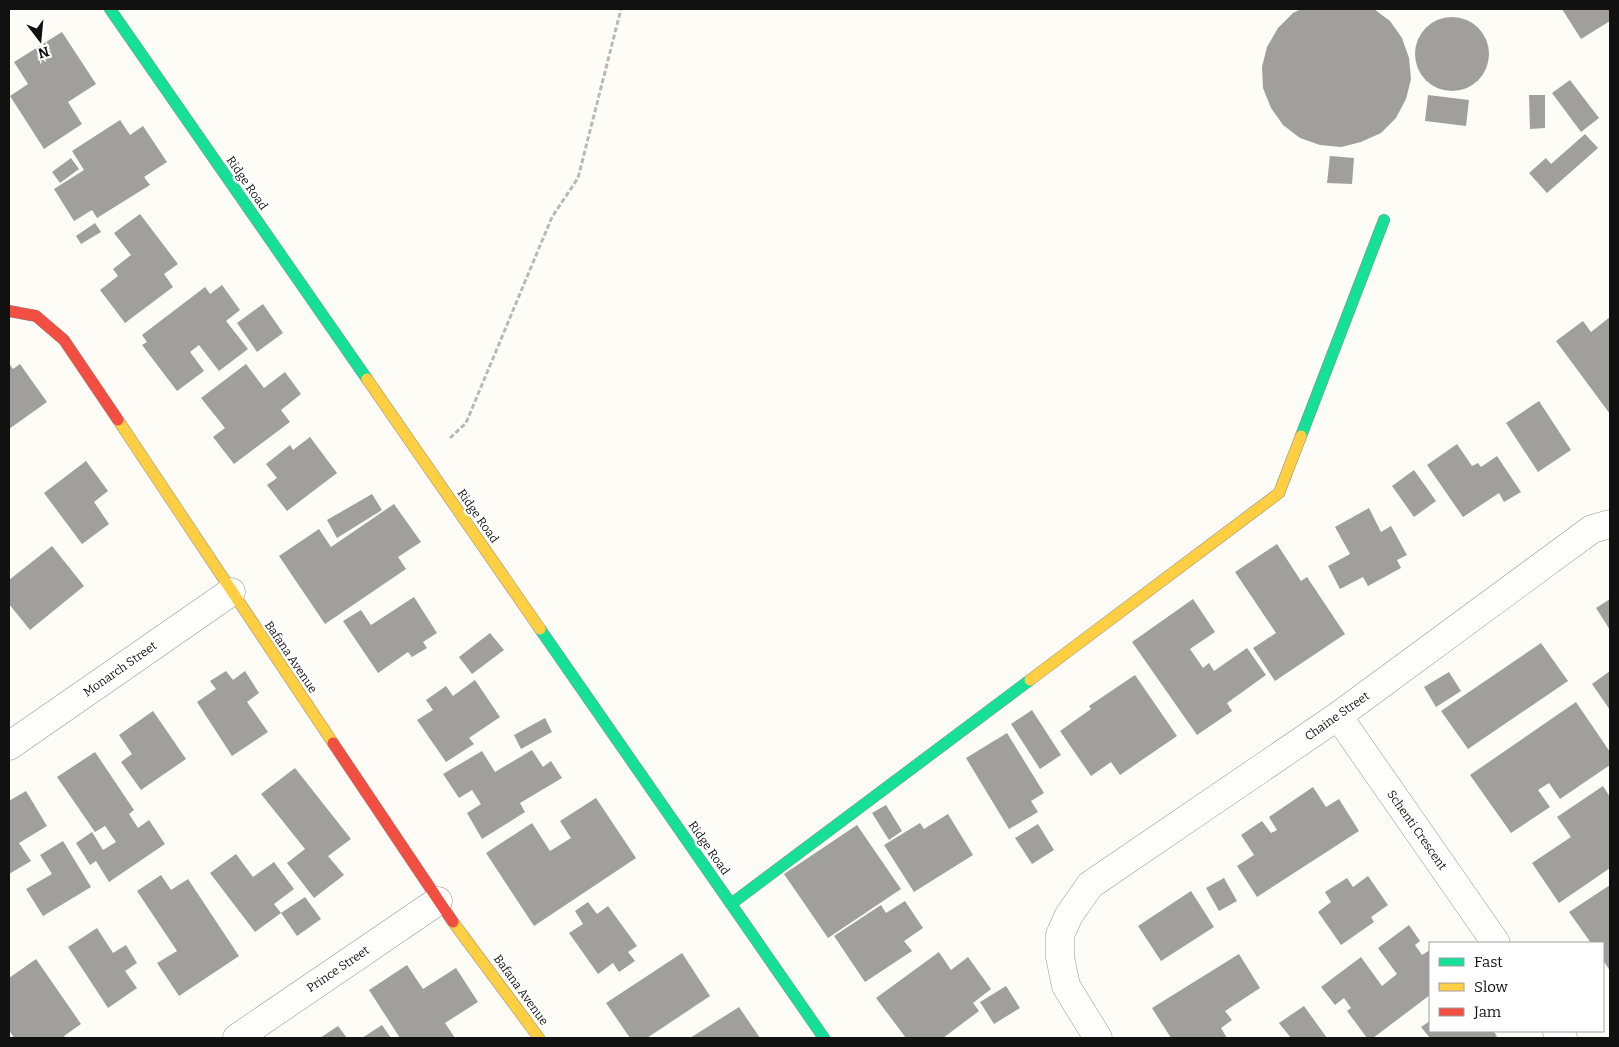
<svg xmlns="http://www.w3.org/2000/svg" width="1619" height="1047" font-family="Bitter,serif">
<rect width="100%" height="100%" fill="#fdfcf7"/>
<g fill="#a19f9c">
<polygon points="1301,9 1374,9 1390,21 1402,38 1409,58 1411,79 1406,99 1396,118 1381,133 1361,142 1341,147 1320,145 1300,138 1283,125 1271,108 1263,88 1262,67 1267,47 1278,28 1293,13"/>
<polygon points="1562,9 1610,9 1610,21 1581,39"/>
<circle cx="1452" cy="54" r="37"/>
<polygon points="62,32 96,84 68,102 82,124 44,149 10,96 28,84 14,62"/>
<polygon points="1570,80 1599,118 1581,132 1552,93"/>
<polygon points="1428,95 1469,100 1466,126 1425,121"/>
<polygon points="1529,95 1545,95 1545,128 1530,129"/>
<polygon points="120,120 130,135 143,126 167,162 144,177 150,185 97,218 92,210 74,221 54,189 84,170 72,151"/>
<polygon points="1585,134 1598,148 1547,193 1529,173 1546,158 1551,164"/>
<polygon points="1330,156 1354,158 1352,184 1327,183"/>
<polygon points="71,158 79,169 60,183 52,172"/>
<polygon points="140,214 178,264 164,274 173,287 125,323 100,290 118,276 113,269 131,255 114,233"/>
<polygon points="95,223 101,232 81,244 76,236"/>
<polygon points="222,285 240,310 226,321 248,349 219,371 199,345 190,352 204,371 177,391 142,345 147,342 142,335 205,287 210,294"/>
<polygon points="263,304 283,333 257,352 237,323"/>
<polygon points="1610,317 1610,414 1556,341 1583,321 1591,332"/>
<polygon points="9,363 13,369 20,364 47,402 9,429"/>
<polygon points="246,364 264,388 285,372 301,394 281,410 290,422 234,464 213,437 225,428 201,398"/>
<polygon points="1539,401 1571,450 1538,472 1506,423"/>
<polygon points="310,437 337,473 287,511 267,485 277,478 266,464 290,445 293,450"/>
<polygon points="1457,444 1472,466 1478,463 1481,467 1497,456 1521,492 1504,502 1499,493 1463,517 1427,465"/>
<polygon points="86,461 108,491 94,502 109,524 82,544 44,493"/>
<polygon points="1414,470 1436,501 1414,517 1392,486"/>
<polygon points="372,494 382,510 337,538 327,520"/>
<polygon points="394,504 421,542 398,557 406,569 325,624 279,556 319,529 331,547"/>
<polygon points="1369,508 1381,532 1391,526 1407,555 1397,560 1401,568 1368,586 1363,577 1340,589 1328,566 1350,554 1335,527"/>
<polygon points="1277,544 1301,581 1307,577 1345,634 1275,681 1253,648 1276,633 1235,572"/>
<polygon points="52,546 84,586 30,630 9,604 9,580"/>
<polygon points="414,597 437,633 423,642 427,648 412,657 408,652 378,673 343,621 361,610 371,625"/>
<polygon points="1193,599 1215,632 1190,649 1203,668 1209,663 1214,671 1247,648 1266,675 1227,703 1232,711 1197,735 1132,642"/>
<polygon points="1610,599 1610,630 1596,608"/>
<polygon points="490,633 504,650 472,674 459,657"/>
<polygon points="1541,643 1568,681 1468,749 1441,711"/>
<polygon points="226,671 233,680 245,671 259,693 247,702 268,732 232,756 197,702 216,689 210,681"/>
<polygon points="1610,671 1610,710 1592,684"/>
<polygon points="1449,672 1461,691 1436,707 1424,687"/>
<polygon points="1135,675 1177,736 1120,775 1111,762 1091,776 1060,731 1091,709 1089,706"/>
<polygon points="475,680 500,717 469,738 474,744 446,762 417,720 433,710 426,700 446,686 453,696"/>
<polygon points="1576,702 1610,752 1610,765 1560,799 1549,783 1538,790 1550,807 1511,833 1470,775"/>
<polygon points="1032,710 1061,755 1040,769 1011,724"/>
<polygon points="153,711 186,759 141,790 121,762 132,754 119,735"/>
<polygon points="545,718 552,732 521,749 514,735"/>
<polygon points="1007,733 1044,793 1031,801 1038,812 1009,829 966,758"/>
<polygon points="532,750 543,767 551,761 562,778 520,803 525,812 482,839 467,813 481,804 472,790 459,798 443,774 482,751 495,772"/>
<polygon points="95,752 134,810 129,814 138,828 149,820 165,844 109,882 96,861 90,865 76,843 92,832 103,850 116,842 105,826 95,832 57,777"/>
<polygon points="295,768 351,839 328,856 344,875 314,898 287,863 305,849 261,794"/>
<polygon points="1603,786 1610,797 1610,868 1559,903 1532,863 1571,837 1557,817"/>
<polygon points="1313,787 1326,807 1339,799 1359,831 1257,897 1237,866 1254,855 1241,835 1262,821 1271,833 1277,830 1269,817"/>
<polygon points="26,791 47,826 19,843 31,861 9,874 9,801"/>
<polygon points="596,798 636,858 534,926 486,853 532,823 550,851 571,838 560,821"/>
<polygon points="886,805 902,831 889,840 872,813"/>
<polygon points="948,814 973,855 914,892 884,845 920,823 924,829"/>
<polygon points="1038,824 1054,850 1032,864 1015,838"/>
<polygon points="857,825 901,889 828,938 784,874"/>
<polygon points="63,841 91,887 43,916 26,889 52,874 40,855"/>
<polygon points="236,854 253,877 274,862 294,889 274,904 281,913 255,932 210,873"/>
<polygon points="161,875 171,890 188,879 239,956 179,996 157,963 177,951 137,891"/>
<polygon points="1368,876 1388,905 1371,917 1374,922 1341,945 1318,912 1331,902 1325,892 1347,878 1353,887"/>
<polygon points="1224,878 1237,901 1219,911 1206,888"/>
<polygon points="1610,885 1610,971 1603,960 1603,943 1591,943 1569,912"/>
<polygon points="1191,891 1214,927 1161,961 1138,926"/>
<polygon points="305,897 321,919 297,936 281,913"/>
<polygon points="905,901 923,928 904,941 912,951 865,982 834,936 881,905 886,913"/>
<polygon points="588,902 597,914 608,906 637,946 628,952 635,961 619,972 613,963 598,974 569,933 583,924 575,911"/>
<polygon points="1409,925 1420,941 1415,945 1422,955 1430,950 1430,995 1373,1038 1367,1038 1347,1011 1351,1008 1344,998 1335,1005 1321,987 1361,957 1382,986 1397,974 1378,948"/>
<polygon points="97,928 113,953 126,945 137,963 125,971 137,988 108,1008 68,947"/>
<polygon points="939,952 951,970 968,957 991,989 973,1003 979,1011 943,1038 906,1038 876,998"/>
<polygon points="682,953 710,996 647,1038 630,1038 606,1003"/>
<polygon points="1239,954 1260,988 1225,1011 1232,1020 1221,1028 1227,1038 1171,1038 1152,1008"/>
<polygon points="36,959 81,1024 64,1036 66,1038 14,1038 9,1030 9,978"/>
<polygon points="407,965 423,989 456,968 478,1002 445,1023 455,1038 400,1038 369,990"/>
<polygon points="1006,986 1020,1008 994,1024 980,1002"/>
<polygon points="1304,1006 1327,1038 1291,1038 1279,1023"/>
<polygon points="739,1007 760,1038 690,1038"/>
<polygon points="1430,1021 1430,1031 1493,1031 1497,1036 1493,1038 1430,1038 1421,1027"/>
<polygon points="382,1025 391,1038 362,1038"/>
<polygon points="338,1026 347,1038 320,1038"/>
</g>
<g fill="none" stroke-linecap="round" stroke-linejoin="round">
<defs>
<g id="street">
<polyline points="1338,716 1496,943"/>
<polyline points="9,746 231,592"/>
<polyline points="1557,1031 1563,1038"/>
<polyline points="237,1038 438,901"/>
<polyline points="1098,1038 1066,986 1060,957 1060,935 1069,915 1090,885 1338,716 1592,529 1610,524"/>
</g>
<g id="fast">
<polyline points="110,9 367,379"/>
<polyline points="1301,436 1384,220"/>
<polyline points="540,629 824,1038"/>
<polyline points="731,904 1030,680"/>
</g>
<g id="slow">
<polyline points="367,379 540,629"/>
<polyline points="118,420 333,743"/>
<polyline points="1030,680 1279,493 1301,436"/>
<polyline points="453,922 539,1038"/>
</g>
<g id="jam">
<polyline points="9,311 36,316 64,340 118,420"/>
<polyline points="333,743 453,922"/>
</g>
</defs>
<use href="#street" stroke="#979795" stroke-width="29"/>
<use href="#fast" stroke="#8e8d8b" stroke-width="12"/>
<use href="#slow" stroke="#8e8d8b" stroke-width="12"/>
<use href="#jam" stroke="#8e8d8b" stroke-width="12"/>
<polyline stroke="#b9b9b8" stroke-width="3" stroke-dasharray="5 2.5" stroke-linecap="butt" points="450,438 466,423 552,217 578,178 621,9"/>
<use href="#street" stroke="#fffffe" stroke-width="28"/>
<use href="#fast" stroke="#16e098" stroke-width="11"/>
<use href="#slow" stroke="#ffcf43" stroke-width="11"/>
<use href="#jam" stroke="#f24e42" stroke-width="11"/>
</g>
<g text-anchor="middle" stroke-width="5" stroke-linejoin="round" paint-order="stroke">
<g font-size="12" fill="#111" stroke="#fff">
<text transform="translate(247 183) rotate(55)" y="4">Ridge Road</text>
<text transform="translate(478 516) rotate(55)" y="4">Ridge Road</text>
<text transform="translate(291 657) rotate(56)" y="4">Bafana Avenue</text>
<text transform="translate(120 669) rotate(-35)" y="4">Monarch Street</text>
<text transform="translate(1337 716) rotate(-35)" y="4">Chaine Street</text>
<text transform="translate(1417 830) rotate(55)" y="4">Schenti Crescent</text>
<text transform="translate(709 848) rotate(55)" y="4">Ridge Road</text>
<text transform="translate(338 969) rotate(-34)" y="4">Prince Street</text>
<text transform="translate(521 990) rotate(54)" y="4">Bafana Avenue</text>
</g>
</g>
<rect width="1619" height="1047" fill="none" stroke="#111111" stroke-width="20"/>
<rect x="1429" y="942" width="175" height="90" fill="#ffffff" stroke="#a0a0a0"/>
<rect x="1439" y="958" width="25" height="8" fill="#16e098" stroke="#a0a0a0"/>
<text x="1474" y="967" font-size="15" fill="#111111">Fast</text>
<rect x="1439" y="983" width="25" height="8" fill="#ffcf43" stroke="#a0a0a0"/>
<text x="1474" y="992" font-size="15" fill="#111111">Slow</text>
<rect x="1439" y="1008" width="25" height="8" fill="#f24e42" stroke="#a0a0a0"/>
<text x="1474" y="1017" font-size="15" fill="#111111">Jam</text>
<g transform="translate(40 40) rotate(164)" stroke="#ffffff" stroke-width="4" paint-order="stroke">
<path d="M0-4L9 19L0 12L-9 19Z" fill="#111111"/>
<text y="-8" font-size="14" font-weight="bold" text-anchor="middle" fill="#111111">N</text>
</g>
</svg>
